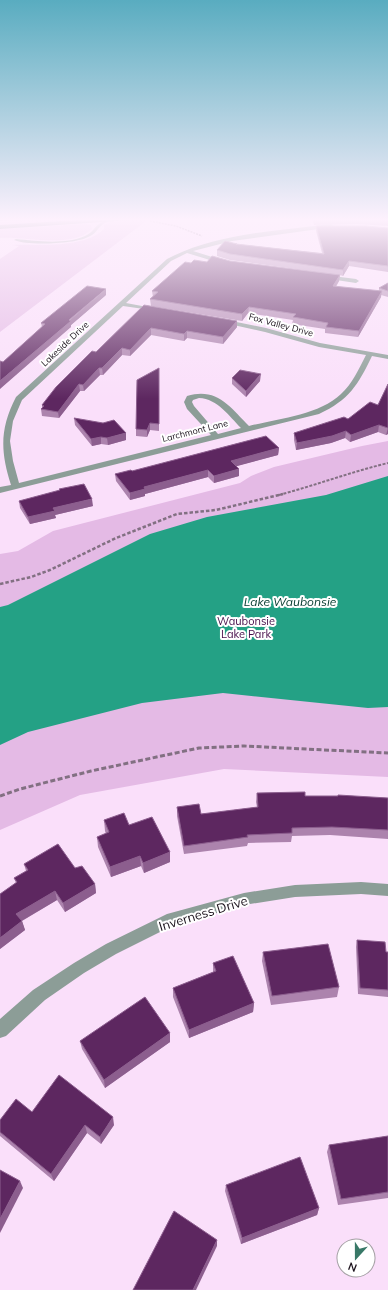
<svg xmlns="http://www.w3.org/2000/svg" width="388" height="1290" font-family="Mulish,sans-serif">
<rect width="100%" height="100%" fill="#fadffa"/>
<g fill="#e4bae5">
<polygon points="71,218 106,218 0,225 0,222"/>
<path d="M150,218L0,332V259L19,246L12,245C38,244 84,249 104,229V225L111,222Z"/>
<path d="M85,224L91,225L92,229C73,249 25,236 0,238V229Z"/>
<polygon points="388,441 388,777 224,769 80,795 0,830 0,554 18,551 53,531 240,483 251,476 274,467 362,446"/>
</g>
<polygon fill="#24a185" points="388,476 388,707 368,708 223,693 142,703 28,732 0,745 0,607 8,605 150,534 207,517 326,495"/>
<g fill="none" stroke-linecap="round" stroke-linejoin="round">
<polyline stroke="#827082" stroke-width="1.5" stroke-dasharray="2 1" stroke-linecap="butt" points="150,221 176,226 202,236"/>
<path stroke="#827082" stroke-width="2" stroke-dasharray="3 1.5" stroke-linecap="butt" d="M279,495C316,485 351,472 388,463"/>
<polyline stroke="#827082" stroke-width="2.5" stroke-dasharray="3.5 2" stroke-linecap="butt" points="0,584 31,577 50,570 116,538 177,514 216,510 283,494"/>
<polyline stroke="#827082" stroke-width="3" stroke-dasharray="5 2.5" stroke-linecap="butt" points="0,796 20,789 91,771 199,748 244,746 388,753"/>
<path fill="#8c9d97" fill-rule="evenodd" d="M107,219L110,220C107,222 104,223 102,225C96,230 96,234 88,237C75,244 27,246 14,240L16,239C36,241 65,245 85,236C92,233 93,229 99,224C101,222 104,221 107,219Z"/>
<g fill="#8c9d97" fill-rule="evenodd">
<path d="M331,224L334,226L333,227L232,241L193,251L225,261L226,262L223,264L187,253L171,261L126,303L158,309V311L123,306L22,400L13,421L10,441L13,461L19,483L211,435L187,409L184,402L187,396C217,387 230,407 249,426C277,419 319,415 341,394C352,384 359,369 366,355L319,347L265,332L220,322L219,321L222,319L266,328L320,343L388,355V359L372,356C358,385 349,400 319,414L0,493V487L11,485C0,451 0,428 16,397L167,259C216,233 277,231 331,224ZM199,398C218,399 229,416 241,428L218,434L194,406L192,402L193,400Z"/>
<polygon points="325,275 356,279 359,281 356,283 323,278 323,276"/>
<polygon points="361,882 388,884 388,896 361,894 295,897 244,905 170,927 116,954 84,973 45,1000 6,1036 0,1038 0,1019 33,990 74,963 106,944 167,914 244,893 295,885"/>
</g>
<g fill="#405f55" fill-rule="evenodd">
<polygon points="0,218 30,218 27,220 0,221"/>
<polygon points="107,218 134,218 131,220 0,229 0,225"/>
</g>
</g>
<g fill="#ac83ad">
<polygon points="312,218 388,218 388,226 356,224 314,225"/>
<polygon points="316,226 388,228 388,272 349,266 343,276 340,275 339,281 336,287 379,291 379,288 388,283 388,297 381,295 381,297 358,337 325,333 325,329 292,324 293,320 248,313 242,321 151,306 150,299 153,297 152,291 191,263 230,261 332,274 230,260 217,256 217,250 236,244 322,253 316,231"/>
<polygon points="106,295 71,325 71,327 3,362 42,327 41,323"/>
<polygon points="144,305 237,321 237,327 223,344 187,338 184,341 151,335 130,356 122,355 103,375 100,375 84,391 80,391 59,418 42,416 41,409 42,408 42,405"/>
<polygon points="159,368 159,431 150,430 147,437 136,436 136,429"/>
<polygon points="232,378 260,381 246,397 232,384"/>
<polygon points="388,384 388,434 386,435 378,432 350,442 345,438 331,443 296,450 294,440 294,433 348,419 378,405"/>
<polygon points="74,418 126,440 108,445 101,444 92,446 75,425"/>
<polygon points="279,448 278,455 236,466 239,476 214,483 208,477 145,494 145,496 130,500 116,481 115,474"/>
<polygon points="59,489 93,506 55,515 56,518 30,524 20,508 19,501 59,491"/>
<polygon points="257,793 305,796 388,798 388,839 330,835 292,836 291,842 248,843 247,846 184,854 177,816 177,807 201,814 257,807 256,802"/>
<polygon points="104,820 129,825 170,852 170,862 144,873 141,866 111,877 98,847 97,837 106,834 105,831"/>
<polygon points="24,864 75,868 95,884 96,893 65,912 57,900 22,921 25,930 0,949 16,883 14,878 26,871"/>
<polygon points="357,940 386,952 388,952 388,997 358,994 356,947"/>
<polygon points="263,952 339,987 337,997 271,1005 262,961"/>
<polygon points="213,963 254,1003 253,1012 189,1038 173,997 173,988 213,972"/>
<polygon points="170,1033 170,1042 105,1088 82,1049 80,1041"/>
<polygon points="32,1112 114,1125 101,1144 87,1133 54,1181 0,1136 0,1120"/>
<polygon points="388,1136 388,1198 338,1205 327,1152 329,1145"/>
<polygon points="226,1185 319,1208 317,1215 241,1244 225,1191"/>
</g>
<g fill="#8c5e8e">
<polygon points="349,261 349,266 343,276 343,270"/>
<polygon points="340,275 339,281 332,292 333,286"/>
<polygon points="106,289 106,295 71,325 71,327 0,389 0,381"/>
<polygon points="382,291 381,297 358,337 359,331"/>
<polygon points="249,307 248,313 242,321 242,314"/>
<polygon points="237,321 237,327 223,344 223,337"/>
<polygon points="151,328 151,335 130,356 130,350"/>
<polygon points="187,331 187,338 184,341 184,334"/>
<polygon points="122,348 122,355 103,375 102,368"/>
<polygon points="99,368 100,375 84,391 83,385"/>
<polygon points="261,374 260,381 246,397 246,391"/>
<polygon points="79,384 80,391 59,418 58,412"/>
<polygon points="150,423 150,430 147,437 147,430"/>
<polygon points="379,425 378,432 350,442 351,435"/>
<polygon points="388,428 388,434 386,435"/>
<polygon points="346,431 345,438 331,443 296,450 297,443"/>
<polygon points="126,433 126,440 108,445 107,438"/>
<polygon points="101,437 101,444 92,446 91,439"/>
<polygon points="279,448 278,455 230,468 231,461"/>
<polygon points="239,469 239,476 214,483 214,476"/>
<polygon points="208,470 208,477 145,494 145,496 130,500 130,493 144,487"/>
<polygon points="92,499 93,506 55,515 56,518 30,524 28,517 53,508"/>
<polygon points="170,852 170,862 144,873 143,863"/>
<polygon points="140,856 141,866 111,877 110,867"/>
<polygon points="95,884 96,893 65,912 63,903"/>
<polygon points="55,891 57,900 18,923 16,914"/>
<polygon points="22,921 25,930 0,949 0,938"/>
<polygon points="254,1003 253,1012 189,1038 189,1030"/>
<polygon points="170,1033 170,1042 105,1088 104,1080"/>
<polygon points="113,1117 114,1125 101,1144 100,1137"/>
<polygon points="85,1125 87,1133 54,1181 51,1174"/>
<polygon points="20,1181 23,1188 0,1233 0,1219"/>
<polygon points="319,1208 317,1215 241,1244 242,1238"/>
<polygon points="217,1240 217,1246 196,1290 193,1290"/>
</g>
<g fill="#5d2760" stroke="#8c5e8e">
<polygon points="314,218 388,218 388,221 357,219 315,220"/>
<polygon points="316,226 366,226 388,228 388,266 349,261 343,270 230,254 217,250 225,241 237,244 236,244 324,254"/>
<polygon points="212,256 230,261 340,275 333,286 382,291 359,331 326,327 328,323 293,317 296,314 249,307 242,314 150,299 158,292 152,291 185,262 191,263 194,260 207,262"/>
<polygon points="388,283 388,291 379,288"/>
<polygon points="87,286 106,289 69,320 71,321 0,381 0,361 3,362 45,324 41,323"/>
<polygon points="144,305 237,321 223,337 187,331 184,334 151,328 130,350 122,348 102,368 99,368 83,385 79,384 58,412 41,409 44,406 42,405 56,387 92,351 96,352"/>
<polygon points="159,368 159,424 150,423 147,430 136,429 137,380"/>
<polygon points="240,370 261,374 246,391 232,378"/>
<polygon points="388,384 388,428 379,425 351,435 346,431 332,436 297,443 294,433 344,417 348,419 370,402 378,405"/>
<polygon points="74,418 103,423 114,420 126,433 107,438 101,437 91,439"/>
<polygon points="266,436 279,448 231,461 239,469 214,476 208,470 144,487 145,489 130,493 115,474 131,470 132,471"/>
<polygon points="84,484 92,499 53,508 55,511 28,517 19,501 60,490 59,489"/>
<polygon points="305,792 305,796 338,796 338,795 388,798 388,830 332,827 292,828 292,833 247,835 248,837 184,846 177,807 199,804 201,814 258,807 257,793"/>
<polygon points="124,813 129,825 152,817 170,852 143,863 140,856 110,867 97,837 109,832 104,820"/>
<polygon points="58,844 75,868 82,866 95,884 63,903 55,891 16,914 22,921 0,938 0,894 17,882 14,878 28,870 24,864"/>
<polygon points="357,940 385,942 386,952 388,952 388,990 360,988"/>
<polygon points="328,944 339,987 272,996 263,952"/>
<polygon points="233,956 254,1003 189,1030 173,988 216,971 213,963"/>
<polygon points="145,997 170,1033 104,1080 80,1041"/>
<polygon points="59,1075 113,1117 100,1137 85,1125 51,1174 0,1132 0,1120 16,1099 32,1112"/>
<polygon points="388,1136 388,1192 341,1199 329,1145"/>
<polygon points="300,1157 319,1208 242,1238 226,1185"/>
<polygon points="0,1170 20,1181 0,1219"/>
<polygon points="174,1211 217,1240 193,1290 133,1290"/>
</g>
<linearGradient id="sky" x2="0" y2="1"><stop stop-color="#59acc0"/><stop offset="0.55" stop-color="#fdf1fd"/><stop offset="1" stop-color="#fdf1fd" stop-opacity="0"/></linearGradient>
<rect width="388" height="399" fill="url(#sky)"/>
<g text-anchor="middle" stroke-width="4" stroke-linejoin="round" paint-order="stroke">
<g font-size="9" fill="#1b121c" stroke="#fff">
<text transform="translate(281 325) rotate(15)" y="3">Fox Valley Drive</text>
<text transform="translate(65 344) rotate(-43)" y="3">Lakeside Drive</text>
<text transform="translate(195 431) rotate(-14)" y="3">Larchmont Lane</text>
</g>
<g font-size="11" fill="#450d49" stroke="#fff">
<text x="246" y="625">Waubonsie<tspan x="246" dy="13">Lake Park</tspan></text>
</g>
<g font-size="12" font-style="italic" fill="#043a2e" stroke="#fff">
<text x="290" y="606">Lake Waubonsie</text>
</g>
<g font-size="13" fill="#1b121c" stroke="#fff">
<text transform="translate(203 913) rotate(-17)" y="5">Inverness Drive</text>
</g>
</g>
<g transform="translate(356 1258) rotate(201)"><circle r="19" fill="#ffffff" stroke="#a4a0a4"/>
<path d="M0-3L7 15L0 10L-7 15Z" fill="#387867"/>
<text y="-6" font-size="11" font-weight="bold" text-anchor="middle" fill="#1b121c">N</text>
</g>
</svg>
